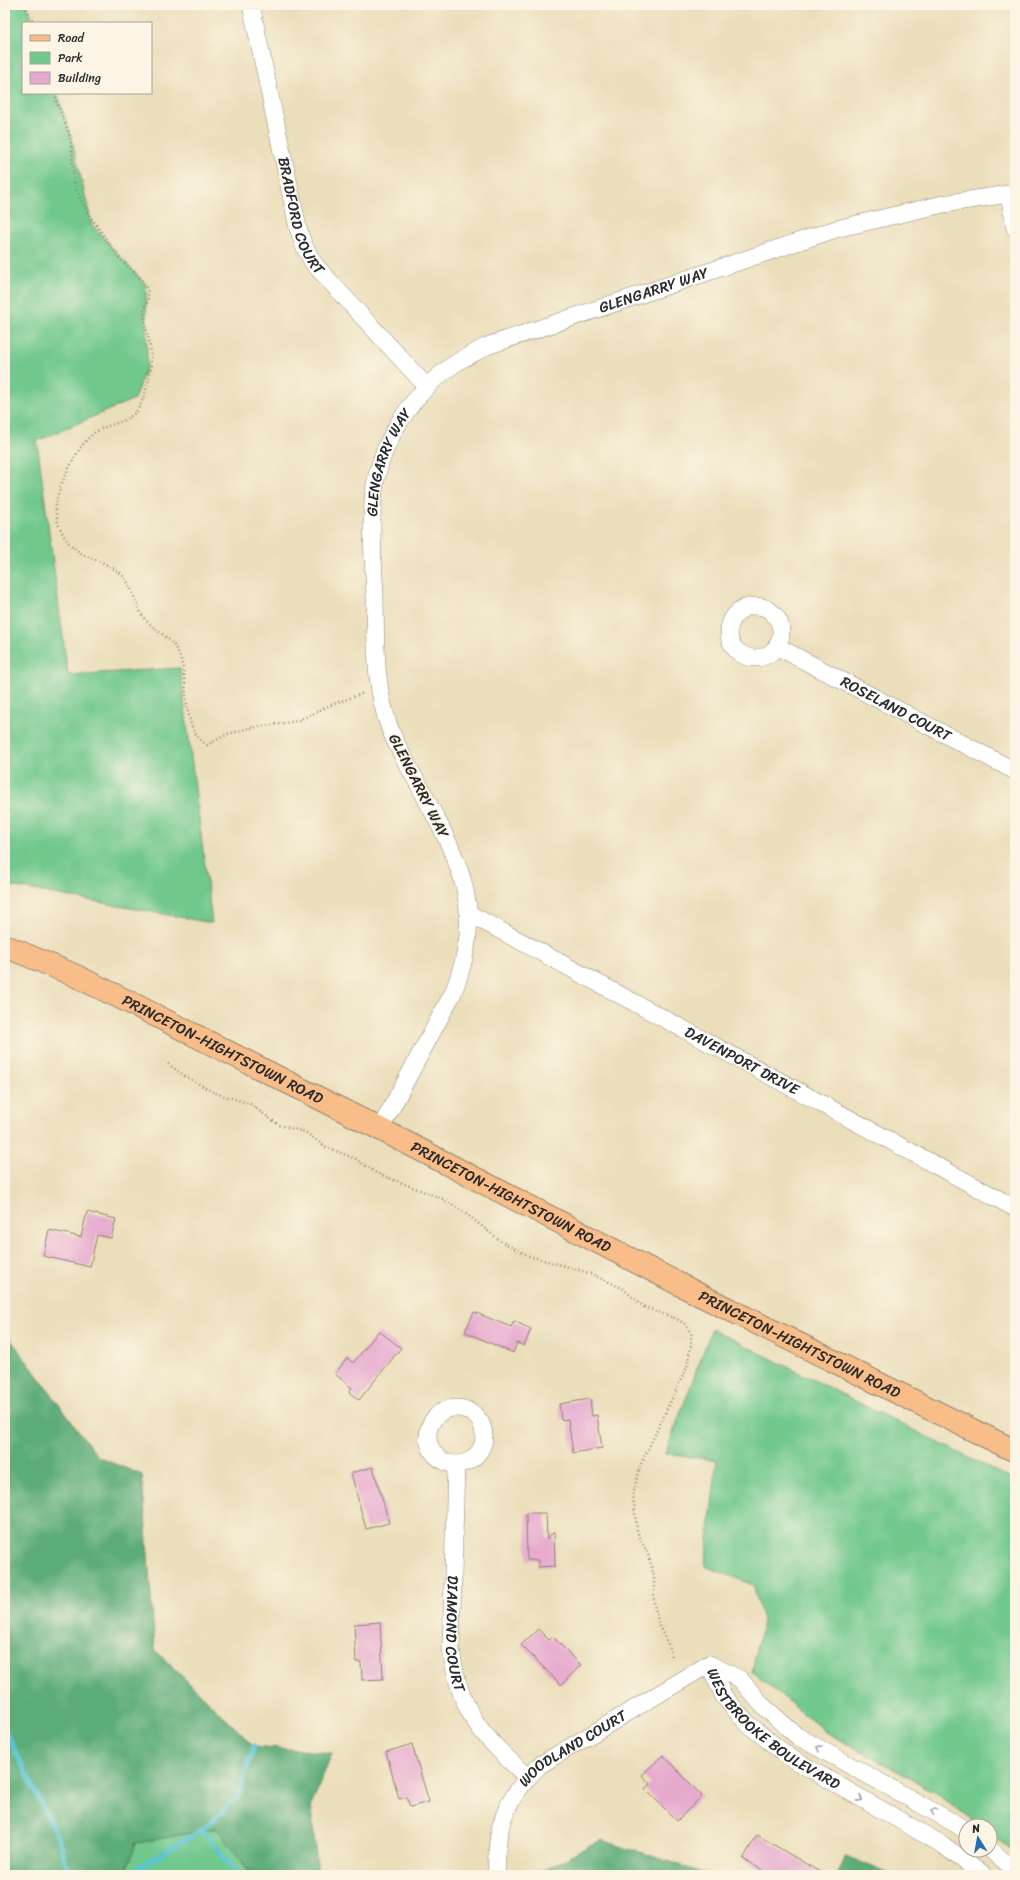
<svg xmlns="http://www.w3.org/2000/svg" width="1020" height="1880" font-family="Sriracha,sans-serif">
<rect width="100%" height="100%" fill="#fcf5e5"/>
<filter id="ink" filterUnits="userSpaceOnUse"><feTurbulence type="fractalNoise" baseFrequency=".025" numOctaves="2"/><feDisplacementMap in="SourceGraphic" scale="8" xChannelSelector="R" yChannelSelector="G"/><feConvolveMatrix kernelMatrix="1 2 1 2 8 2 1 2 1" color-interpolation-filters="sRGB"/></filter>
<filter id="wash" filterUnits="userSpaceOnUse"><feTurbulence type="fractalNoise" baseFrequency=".012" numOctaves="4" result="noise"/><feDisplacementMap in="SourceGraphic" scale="16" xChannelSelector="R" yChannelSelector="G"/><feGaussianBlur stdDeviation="0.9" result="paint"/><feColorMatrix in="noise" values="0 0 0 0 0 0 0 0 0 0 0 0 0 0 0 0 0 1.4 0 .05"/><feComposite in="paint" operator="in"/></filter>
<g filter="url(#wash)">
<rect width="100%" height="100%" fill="#ebdeba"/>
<g fill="#71c88d" stroke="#4e7a5c">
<polygon points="5,5 27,5 33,23 23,23 23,93 57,93 70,132 92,225 146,285 147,365 134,399 37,441 68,675 180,668 212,923 5,885"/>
<polygon points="712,1329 1015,1481 1015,1853 990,1834 990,1826 980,1826 937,1793 826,1732 752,1672 763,1620 753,1585 705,1566 717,1460 665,1454"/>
<polygon points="217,1828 252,1875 125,1875 136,1843"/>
</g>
<g fill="#5cac78" stroke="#446c52">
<polygon points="5,1332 98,1457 142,1475 155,1650 254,1746 332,1753 311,1806 318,1875 252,1875 217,1828 136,1843 125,1875 5,1875"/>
<polygon points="601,1840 712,1875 536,1875"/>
<polygon points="846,1856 892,1875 837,1875"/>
</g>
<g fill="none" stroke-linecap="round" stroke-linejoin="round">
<g stroke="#5ac6d2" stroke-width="5">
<polyline points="5,1730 60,1842 69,1875"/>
<polyline points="202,1830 238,1875"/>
<polyline points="126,1875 202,1830 238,1797 254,1746"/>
</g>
</g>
<g id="blocks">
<g fill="#e7aacf">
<polygon points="87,1212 116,1219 111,1238 97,1235 90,1267 43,1256 49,1230 81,1237"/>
<polygon points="474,1312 511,1327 514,1321 531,1329 524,1346 517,1343 513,1353 465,1332"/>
<polygon points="379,1331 401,1348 359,1400 349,1392 352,1388 335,1374 347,1358 353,1363"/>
<polygon points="590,1399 592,1416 597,1415 602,1448 573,1453 568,1419 561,1420 559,1404"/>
<polygon points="373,1467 389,1523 366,1529 351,1473"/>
<polygon points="526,1513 546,1513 547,1539 554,1532 555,1566 538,1567 538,1560 527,1560"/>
<polygon points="380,1622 383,1679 362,1680 361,1662 356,1662 354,1624"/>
<polygon points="538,1629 549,1640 553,1637 581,1665 561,1685 521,1645"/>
<polygon points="412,1744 429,1802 410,1807 407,1797 399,1799 386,1752"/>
<polygon points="663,1755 702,1796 677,1821 645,1789 650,1784 642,1775"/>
<polygon points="757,1835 825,1875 771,1875 743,1859"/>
</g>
</g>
</g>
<g filter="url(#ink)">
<use href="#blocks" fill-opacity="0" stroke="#8b8472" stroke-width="1"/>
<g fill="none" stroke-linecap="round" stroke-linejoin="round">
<defs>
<g id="street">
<path id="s1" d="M251,5L298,228L304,246L314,264L427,387"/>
<polyline points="1009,194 1015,228"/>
<circle cx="755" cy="632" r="26"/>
<path id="s2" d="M778,647L1015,771"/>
<path id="s3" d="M470,914L1015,1208"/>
<path id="s4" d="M380,1129L453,993C486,910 462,867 423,793C412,772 399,752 390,729C374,687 376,642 375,598C374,566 370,532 373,501C377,445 412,391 459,361C468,356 478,351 487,346L836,229L943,204L1015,193"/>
<circle cx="456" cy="1436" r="28"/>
<path id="s5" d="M456,1464L451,1649C460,1714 481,1734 527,1777"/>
<path id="s6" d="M709,1664L724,1697L749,1725L789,1757L943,1845L983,1875"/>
<polyline points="709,1664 740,1679 762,1705 797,1736 956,1824 966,1831"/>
<polyline points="990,1849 1015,1872"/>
<path id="s7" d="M497,1875C494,1828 506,1797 540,1765L709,1664"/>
</g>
<g id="primary">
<path id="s8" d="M5,946L74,975L125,1000L380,1129L700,1295L1015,1451"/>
</g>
</defs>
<use href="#street" stroke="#8b8472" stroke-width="18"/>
<use href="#primary" stroke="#8b8472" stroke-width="24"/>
<g stroke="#8b8472" stroke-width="2.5" stroke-dasharray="1 3" stroke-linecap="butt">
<polyline points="25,5 33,23"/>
<path d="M55,93C57,109 66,122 70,137C74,154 71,172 76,188C82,208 97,225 108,242C112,247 115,253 119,258C130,270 149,280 148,298C148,302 145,306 144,309C143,322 151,343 151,356C152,371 146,396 138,409C128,424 107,423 94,433C82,443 76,455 69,468C58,490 49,510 63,534C78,561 101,557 120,573C134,585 134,606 146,620C154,630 168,636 175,647C193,673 177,728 207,745L228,734L249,728L297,721L333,704L364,693"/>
<polyline points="168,1064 185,1076 213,1092 250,1104 279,1125 305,1132 326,1147 356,1159 376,1173 443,1199 465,1213 502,1242 529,1256 589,1273 622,1288 644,1307 677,1319 686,1325 691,1334 691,1345 687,1367 640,1466 633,1495 637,1531 649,1557 654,1577 654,1604 659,1626 670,1648 672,1657"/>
</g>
<use href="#street" stroke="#fff" stroke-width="17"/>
<use href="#primary" stroke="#f8bd89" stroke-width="22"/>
</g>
<defs><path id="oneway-chevron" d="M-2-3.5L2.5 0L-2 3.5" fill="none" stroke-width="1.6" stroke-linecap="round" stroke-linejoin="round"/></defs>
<g stroke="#a0a0a0">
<use href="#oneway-chevron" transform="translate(819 1748) rotate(-151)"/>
<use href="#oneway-chevron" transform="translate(860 1799) rotate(29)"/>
<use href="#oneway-chevron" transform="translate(933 1811) rotate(-151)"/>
</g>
</g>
<g text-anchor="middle" stroke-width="3" stroke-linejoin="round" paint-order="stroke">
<g font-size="15" fill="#2b2b2b" stroke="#fcf5e5">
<text dy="5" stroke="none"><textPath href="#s1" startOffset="217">BRADFORD COURT</textPath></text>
<text dy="5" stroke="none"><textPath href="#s4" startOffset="1045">GLENGARRY WAY</textPath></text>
<text dy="5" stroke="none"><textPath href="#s4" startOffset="709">GLENGARRY WAY</textPath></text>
<text dy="5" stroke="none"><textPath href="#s2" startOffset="133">ROSELAND COURT</textPath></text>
<text transform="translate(419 786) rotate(63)" y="5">GLENGARRY WAY</text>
<text dy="5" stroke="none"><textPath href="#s8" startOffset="241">PRINCETON-HIGHTSTOWN ROAD</textPath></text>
<text dy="5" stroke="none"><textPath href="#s3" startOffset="309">DAVENPORT DRIVE</textPath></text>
<text dy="5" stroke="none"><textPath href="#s8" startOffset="565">PRINCETON-HIGHTSTOWN ROAD</textPath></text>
<text dy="5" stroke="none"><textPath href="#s8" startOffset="889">PRINCETON-HIGHTSTOWN ROAD</textPath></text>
<text dy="5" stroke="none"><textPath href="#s5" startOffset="170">DIAMOND COURT</textPath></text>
<text dy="5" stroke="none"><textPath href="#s6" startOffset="94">WESTBROOKE BOULEVARD</textPath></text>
<text dy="5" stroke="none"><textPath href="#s7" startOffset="159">WOODLAND COURT</textPath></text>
</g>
</g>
<rect width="1020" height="1880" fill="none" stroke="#fcf5e5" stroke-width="20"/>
<rect x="22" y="22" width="130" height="72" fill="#fcf5e5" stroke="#a8a49b"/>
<rect x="30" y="35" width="20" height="6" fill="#f8bd89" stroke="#a8a49b"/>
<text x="58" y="42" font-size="12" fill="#2b2b2b">Road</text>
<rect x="30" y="52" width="20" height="12" fill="#71c88d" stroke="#a8a49b"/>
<text x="58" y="62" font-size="12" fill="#2b2b2b">Park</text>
<rect x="30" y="72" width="20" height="12" fill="#e7aacf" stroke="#a8a49b"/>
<text x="58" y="82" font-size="12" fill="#2b2b2b">Building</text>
<g transform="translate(978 1838) rotate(349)"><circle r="19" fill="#fcf5e5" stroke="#a8a49b"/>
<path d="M0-3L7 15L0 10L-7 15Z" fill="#1f6fb2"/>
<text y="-6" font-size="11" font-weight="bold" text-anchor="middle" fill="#2b2b2b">N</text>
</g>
</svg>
